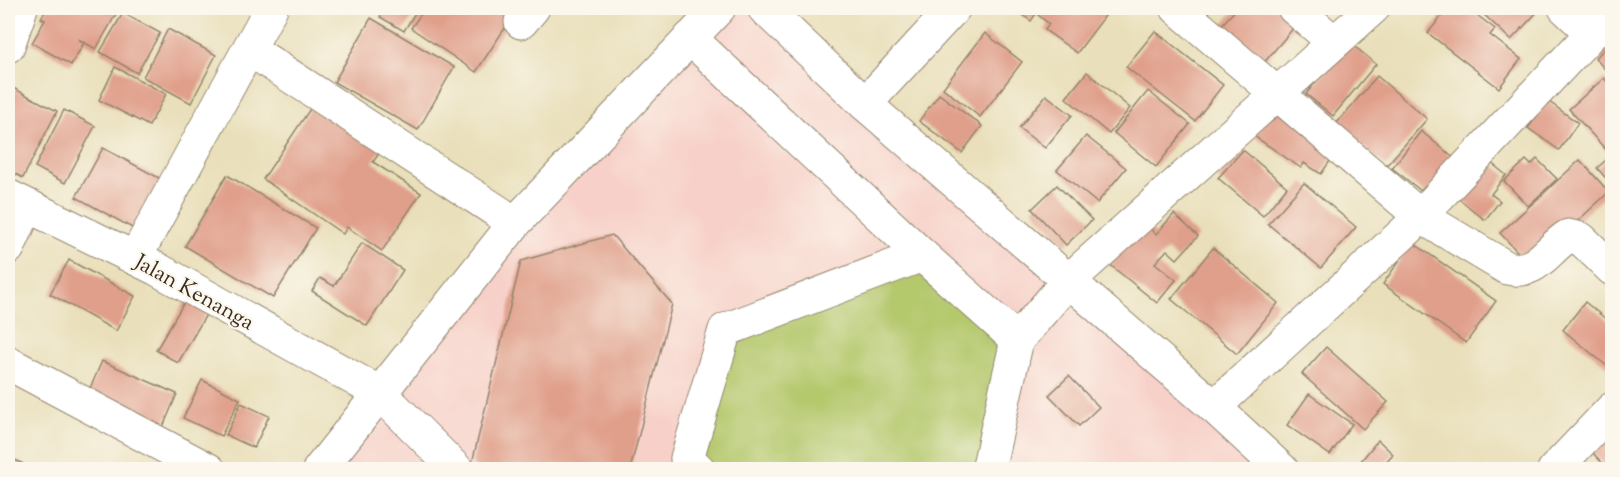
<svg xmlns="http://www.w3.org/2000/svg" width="1620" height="477" font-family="'Sorts Mill Goudy',serif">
<rect width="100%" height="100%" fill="#fbf7ec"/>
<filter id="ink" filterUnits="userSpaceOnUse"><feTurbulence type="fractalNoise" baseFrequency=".0167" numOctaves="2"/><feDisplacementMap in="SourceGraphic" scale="12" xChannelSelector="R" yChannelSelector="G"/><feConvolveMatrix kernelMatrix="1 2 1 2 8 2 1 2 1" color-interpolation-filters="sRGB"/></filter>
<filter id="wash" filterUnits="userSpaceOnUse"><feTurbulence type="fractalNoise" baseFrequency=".008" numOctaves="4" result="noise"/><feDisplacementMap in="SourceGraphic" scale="24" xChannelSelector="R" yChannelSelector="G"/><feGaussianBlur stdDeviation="1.35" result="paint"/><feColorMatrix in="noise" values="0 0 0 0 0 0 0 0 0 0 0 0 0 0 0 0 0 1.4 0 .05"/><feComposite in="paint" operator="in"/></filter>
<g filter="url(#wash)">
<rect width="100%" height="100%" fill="#e9dfba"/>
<polygon fill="#f7d1c9" points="719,8 764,8 1256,445 1253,470 319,470"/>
<polygon fill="#b4c86c" stroke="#787945" stroke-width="1.5" points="922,255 1017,340 988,469 699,470 725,330"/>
<g id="blocks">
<g fill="#e09f8a">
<polygon points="47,8 116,8 119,9 96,49 78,39 84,43 71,65 32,43 45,20 41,18"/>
<polygon points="385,8 418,8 404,31 380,17"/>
<polygon points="425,8 446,8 456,14 460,8 518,8 476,72 411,28"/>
<polygon points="1012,8 1040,8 1031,21"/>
<polygon points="1044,8 1111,8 1077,53 1045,30 1049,24 1038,15"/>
<polygon points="1237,8 1288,8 1301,19 1262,65 1219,28"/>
<polygon points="1448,8 1468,8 1495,29 1490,35 1521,59 1499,88 1428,33"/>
<polygon points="1477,8 1541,8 1511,40"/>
<polygon points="123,13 160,33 137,73 100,52"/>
<polygon points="371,18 454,67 418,130 334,82"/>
<polygon points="168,29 216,55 191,103 143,77"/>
<polygon points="1155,31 1223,85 1195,121 1126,67"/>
<polygon points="985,33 1022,62 980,117 943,88"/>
<polygon points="1348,41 1376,64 1333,116 1306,94"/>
<polygon points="1612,42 1612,77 1595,58"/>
<polygon points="115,67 166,94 149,126 99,100"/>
<polygon points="1087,72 1130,108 1109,134 1066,98"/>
<polygon points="1377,76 1427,119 1386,166 1336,124"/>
<polygon points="1604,78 1612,88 1612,146 1607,151 1569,109"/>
<polygon points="13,88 57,111 23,178 8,170 8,98"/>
<polygon points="1148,91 1190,124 1156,167 1114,133"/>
<polygon points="939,94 982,126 962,153 919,121"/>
<polygon points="1046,95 1072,115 1045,148 1019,128"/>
<polygon points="318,97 386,143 373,162 421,193 382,251 347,227 343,234 263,179"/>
<polygon points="1548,101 1578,123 1559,150 1528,128"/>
<polygon points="1275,104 1339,148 1321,174 1304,163 1301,168 1254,136"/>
<polygon points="64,110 95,126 65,183 35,167"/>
<polygon points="1421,131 1454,158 1425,194 1392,168"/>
<polygon points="1086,136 1126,168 1097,203 1057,170"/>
<polygon points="103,148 161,179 134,229 76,197"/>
<polygon points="1243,150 1287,187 1263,216 1218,178"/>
<polygon points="1612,155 1612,185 1597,168"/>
<polygon points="1484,157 1506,175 1491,194 1500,201 1485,220 1453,194"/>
<polygon points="1537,159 1557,179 1528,206 1504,181 1526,160 1531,165"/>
<polygon points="1580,160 1609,192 1530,265 1500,233"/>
<polygon points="227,175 316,228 273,298 185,246"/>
<polygon points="1304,183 1356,227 1321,268 1268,224"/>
<polygon points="1057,185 1092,220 1066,245 1032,209"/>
<polygon points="1174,214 1198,236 1177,259 1167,250 1155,263 1176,280 1157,303 1109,264 1144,223 1156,234"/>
<polygon points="612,235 672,304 630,470 478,470 472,463 521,261"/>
<polygon points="1412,242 1496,301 1466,343 1383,284"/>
<polygon points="362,243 403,270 367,326 312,291 320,278 334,286"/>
<polygon points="1213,248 1278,303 1237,354 1171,299"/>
<polygon points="69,260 135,296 116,331 50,294"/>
<polygon points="189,294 211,306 178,363 156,350"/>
<polygon points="1585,302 1612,324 1612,362 1608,367 1563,330"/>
<polygon points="1326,347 1388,402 1363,429 1302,374"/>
<polygon points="102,361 177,394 157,441 82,407"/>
<polygon points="1069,376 1099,407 1079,426 1049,395"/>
<polygon points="202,380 240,399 221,436 183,418"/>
<polygon points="1309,394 1352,424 1330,455 1287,425"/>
<polygon points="241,403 269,416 254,448 226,435"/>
<polygon points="1612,425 1612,470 1609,470 1589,449"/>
<polygon points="1378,440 1393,454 1379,470 1359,470 1356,467"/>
<polygon points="15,460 36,470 11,470"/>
</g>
</g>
</g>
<g filter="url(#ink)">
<use href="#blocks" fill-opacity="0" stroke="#92846c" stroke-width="1.5"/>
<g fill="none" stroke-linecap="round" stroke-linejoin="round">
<defs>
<g id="minor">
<polyline points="764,8 865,104 1214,407 1282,470"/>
<path d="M1177,8L1420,216L1507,268C1537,275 1545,251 1568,236L1581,239L1612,269"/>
<polyline points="1294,8 1334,42"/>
<polyline points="1565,8 1592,33 1612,15"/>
<polyline points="521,22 533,8"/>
<polyline points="690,38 922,255"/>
<polyline points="8,46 21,8"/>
<polyline points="249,49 515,223"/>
<polyline points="865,104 954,8"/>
<polyline points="8,196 157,269 380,393 457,470"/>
<polyline points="8,248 27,206"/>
<polyline points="135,258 271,8"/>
<polyline points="8,363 209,470"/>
<polyline points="1214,407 1409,228 1592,33"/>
<polyline points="319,470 515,223 719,8"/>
<polyline points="699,470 687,458 725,330 922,255 1017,340"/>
<polyline points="988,470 1017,340 1068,281 1373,8"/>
<polyline points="1554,470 1612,409"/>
</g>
</defs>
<use href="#minor" stroke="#92846c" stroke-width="35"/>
<use href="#minor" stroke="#fff" stroke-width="33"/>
</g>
</g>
<g text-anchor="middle" stroke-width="4.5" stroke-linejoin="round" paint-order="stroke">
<g font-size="22" fill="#3b2a1e" stroke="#fbf7ec">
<text transform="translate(195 291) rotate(29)" y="8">Jalan Kenanga</text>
</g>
</g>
<rect width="1620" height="477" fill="none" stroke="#fbf7ec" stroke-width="30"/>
</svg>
